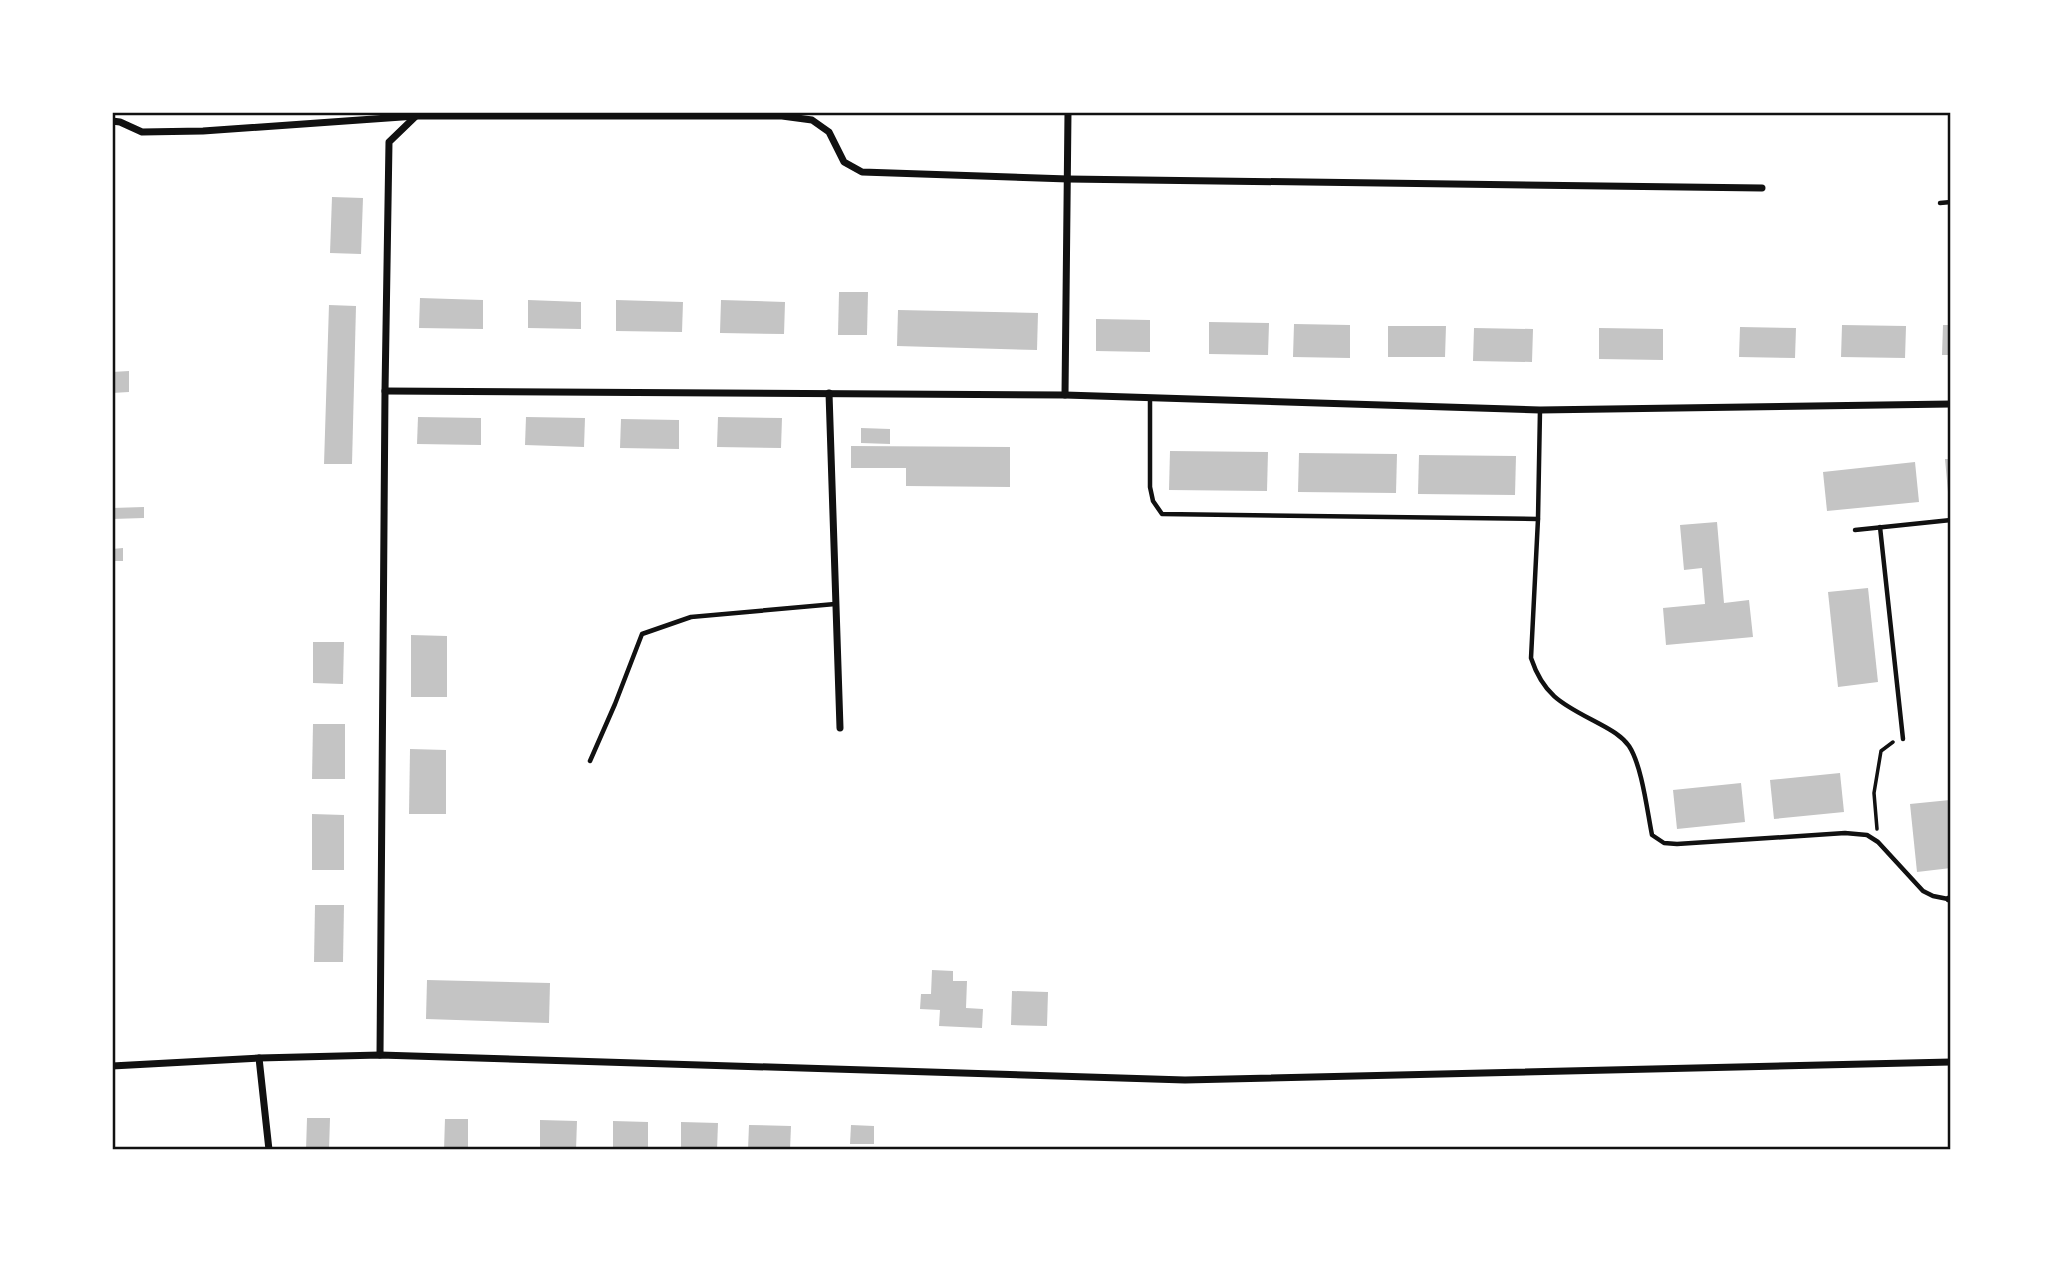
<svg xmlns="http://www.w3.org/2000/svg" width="2063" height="1262" font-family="'PT Sans',sans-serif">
<rect width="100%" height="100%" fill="#fff"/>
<g fill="#c4c4c4">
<polygon points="332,197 363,198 361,254 330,253"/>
<rect x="112" y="287" width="3" height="29"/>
<polygon points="839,292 868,292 867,335 838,335"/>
<polygon points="420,298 483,300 483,329 419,328"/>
<polygon points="528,300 581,302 581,329 528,328"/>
<polygon points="616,300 683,302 682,332 616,331"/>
<polygon points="721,300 785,302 784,334 720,333"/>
<polygon points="329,305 356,306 352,464 324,464"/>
<polygon points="898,310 1038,313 1037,350 897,346"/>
<polygon points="1096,319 1150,320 1150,352 1096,351"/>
<polygon points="1209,322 1269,323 1268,355 1209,354"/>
<polygon points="1294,324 1350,325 1350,358 1293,357"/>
<polygon points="1842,325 1906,326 1905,358 1841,357"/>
<polygon points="1943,325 1951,325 1951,355 1942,355"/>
<polygon points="1388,326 1446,326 1445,357 1388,357"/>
<polygon points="1740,327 1796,328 1795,358 1739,357"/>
<polygon points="1474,328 1533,329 1532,362 1473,361"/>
<polygon points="1599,328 1663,329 1663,360 1599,359"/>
<polygon points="129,371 129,392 112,393 112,372"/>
<polygon points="418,417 481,418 481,445 417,444"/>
<polygon points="526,417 585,418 584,447 525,445"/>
<polygon points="718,417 782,418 781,448 717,447"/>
<polygon points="621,419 679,420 679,449 620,448"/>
<polygon points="861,428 890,429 890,444 861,443"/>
<polygon points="112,443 114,443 115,488 112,488"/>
<polygon points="851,446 1010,447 1010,487 906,486 906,468 851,468"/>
<polygon points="1170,451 1268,452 1267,491 1169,490"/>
<polygon points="1299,453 1397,454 1396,493 1298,492"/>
<polygon points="1419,455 1516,456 1515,495 1418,494"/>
<polygon points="1945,459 1951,459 1951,503 1949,503"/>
<polygon points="1915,462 1919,502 1827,511 1823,472"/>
<polygon points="144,507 144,518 112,519 112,508"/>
<polygon points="1717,522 1724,603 1749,600 1753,637 1666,645 1663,608 1705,604 1702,568 1684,570 1680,525"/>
<polygon points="123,548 123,561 112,561 112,549"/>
<polygon points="1868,588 1878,682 1838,687 1828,592"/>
<polygon points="411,635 447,636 447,697 411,697"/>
<polygon points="313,642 344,642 343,684 313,683"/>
<polygon points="313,724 345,724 345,779 312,779"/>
<polygon points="410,749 446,750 446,814 409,814"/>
<polygon points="1840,773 1844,812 1774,819 1770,780"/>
<polygon points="1741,783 1745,822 1677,829 1673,790"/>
<polygon points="1950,800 1951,868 1917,872 1910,804"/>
<polygon points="312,814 344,815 344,870 312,870"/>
<polygon points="315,905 344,905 343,962 314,962"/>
<polygon points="932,970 953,971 953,981 967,981 966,1008 983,1009 982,1028 939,1026 940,1010 920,1009 921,994 931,994"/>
<polygon points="427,980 550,983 549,1023 426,1019"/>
<polygon points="1012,991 1048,992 1047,1026 1011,1025"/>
<polygon points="307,1118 330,1118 329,1150 306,1150"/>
<polygon points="445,1119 468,1119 468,1150 444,1150"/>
<polygon points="540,1120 577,1121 576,1150 540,1150"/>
<polygon points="613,1121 648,1122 648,1150 613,1150"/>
<polygon points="681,1122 718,1123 717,1150 681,1150"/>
<polygon points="749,1125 791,1126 790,1150 748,1150"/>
<polygon points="851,1125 874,1126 874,1144 850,1144"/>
</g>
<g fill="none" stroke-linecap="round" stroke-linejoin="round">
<polyline stroke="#111" stroke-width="3.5" points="1877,829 1874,793 1881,751 1893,742"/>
<g stroke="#111" stroke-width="4.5">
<polyline points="1940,203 1951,202"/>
<polyline points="1150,398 1150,487 1153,501 1162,514 1538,519"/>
<path d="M1540,410L1538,519L1531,658C1544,697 1564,705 1598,723C1609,729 1621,735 1629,746C1642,766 1647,810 1652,835L1664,843L1677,844L1845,833L1867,835L1878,842L1923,891L1933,896L1948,899"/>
<polyline points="1880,527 1903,739"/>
<polyline points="1855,530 1951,520"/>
<polyline points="590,761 615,704 642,634 691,617 835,604"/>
</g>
<g stroke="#111" stroke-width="7">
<polyline points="112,121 120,122 142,132 203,131 416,116 782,116 812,120 829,132 844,162 862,172 1068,179 1762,188"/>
<polyline points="385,391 1065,395 1540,410 1951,404"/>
<polyline points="829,393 840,728"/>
<polyline points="1065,395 1068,112"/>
<polyline points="1949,899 1951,899"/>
<polyline points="380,1055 385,391 389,142 416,116"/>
<polyline points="259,1058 269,1150"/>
<polyline points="112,1066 259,1058 380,1055 1185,1080 1951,1062"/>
</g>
</g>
<rect width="2063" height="1262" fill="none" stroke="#ffffff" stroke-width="228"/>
<rect x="114" y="114" width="1835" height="1034" fill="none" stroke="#111" stroke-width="2.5"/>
</svg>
